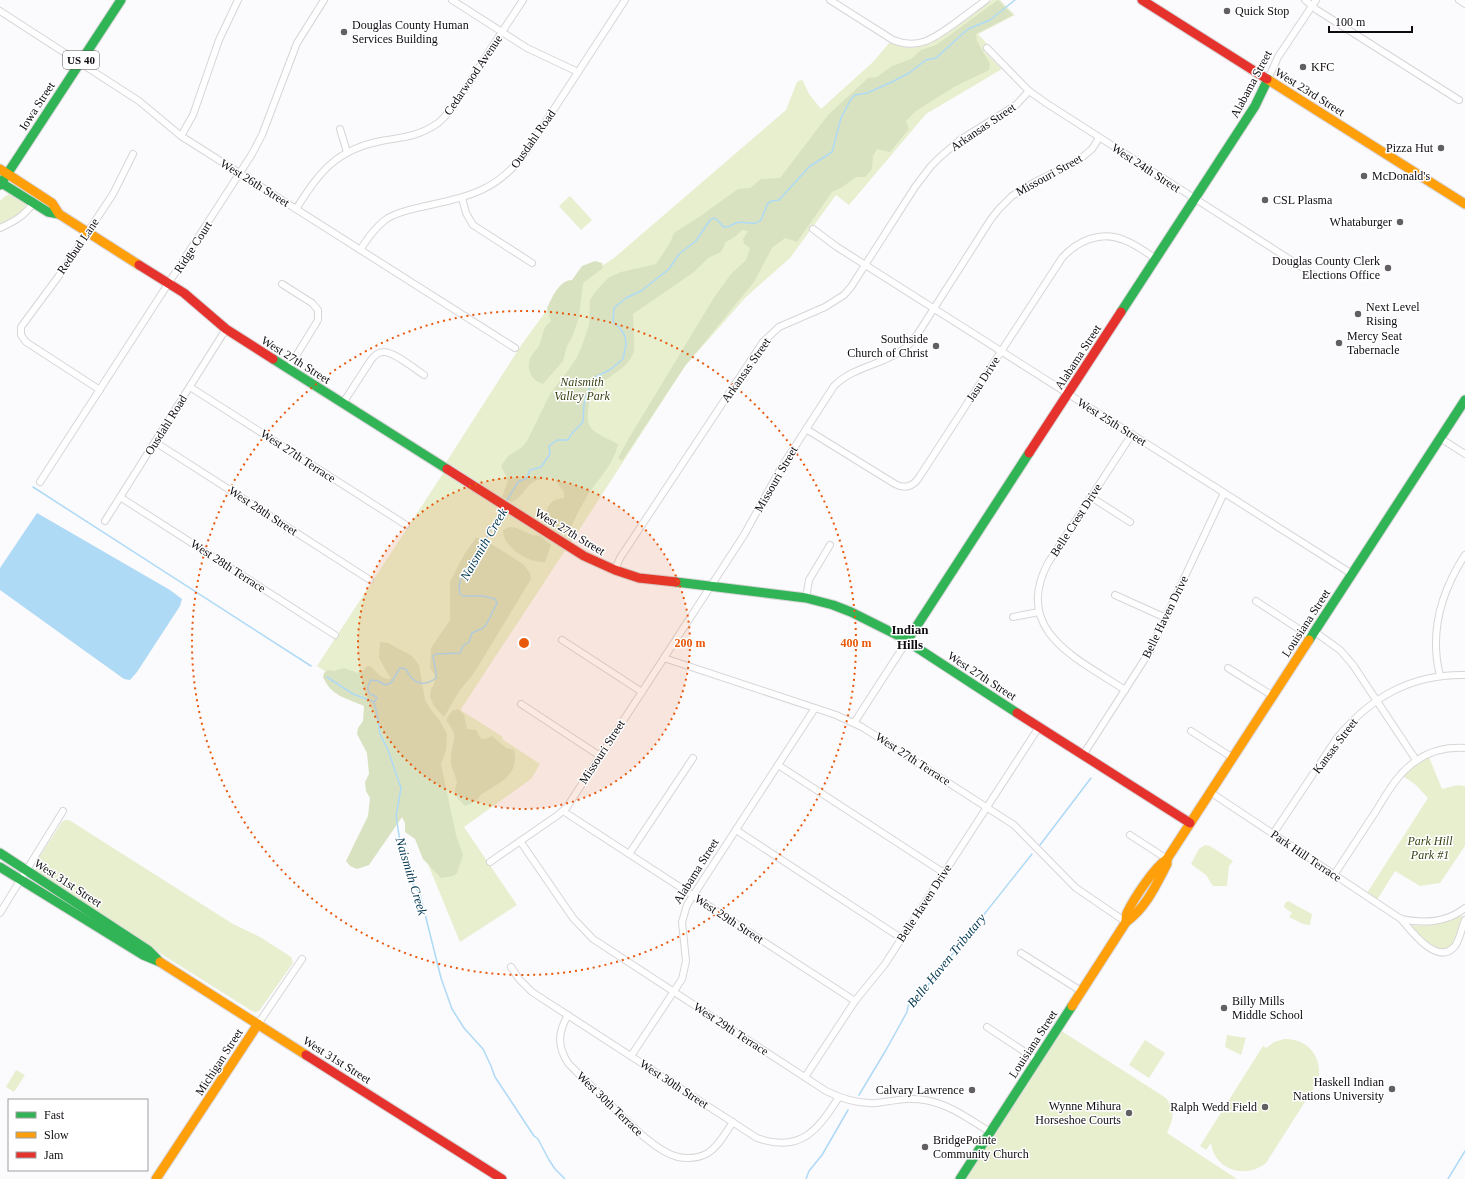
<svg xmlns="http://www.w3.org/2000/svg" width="1465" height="1179" font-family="'Times New Roman',serif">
<rect width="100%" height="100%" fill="#fbfafc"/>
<g fill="#e7efcf">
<path d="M992,0H1000L1015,15L978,34L989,46L984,51L1002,69L926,114L849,205L836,195L790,258L746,297L685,366L570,544L445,464L522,344L558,295L614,258L786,110L797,82L801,80L803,81L809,94L821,109L873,62L890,42C918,56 937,41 959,24C970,16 981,8 992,0Z"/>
<path d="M9,194C13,194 17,197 21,199C37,208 6,221 0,224V201L4,197Z"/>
<polygon points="570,196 592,220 581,230 559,206"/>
<polygon points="444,472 566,549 461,709 462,711 503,737 502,739 540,764 531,779 464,827 517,905 460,942 402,801 438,745 317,666"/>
<polygon points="1429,757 1442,789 1458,785 1465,786 1465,846 1440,883 1420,886 1395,871 1377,900 1367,893 1428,798 1416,785 1403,776 1416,765"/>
<polygon points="65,820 69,820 233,924 260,937 291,957 293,963 259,1011 256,1012 252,1011 155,950 37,872 35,869 36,862 62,822"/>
<polygon points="1205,845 1210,846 1233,861 1229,866 1227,886 1213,886 1206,875 1191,864 1199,849"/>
<polygon points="1288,901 1312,914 1310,925 1303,924 1289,917 1292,913 1284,907 1285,903"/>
<path d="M1461,915L1463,917C1460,925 1458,937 1452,944C1439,960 1420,936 1411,926L1412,925C1431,927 1445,923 1461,915Z"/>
<path d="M1060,1030L1166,1098C1176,1111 1173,1119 1167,1133L1237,1179H964Z"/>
<polygon points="1227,1035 1246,1038 1241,1055 1225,1047"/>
<path d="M1284,1039C1309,1038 1325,1060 1317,1083L1266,1163C1246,1179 1215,1171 1211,1143L1206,1150L1200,1146L1263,1046L1266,1048L1274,1042Z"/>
<polygon points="1145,1040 1165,1053 1149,1078 1129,1065"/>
<polygon points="16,1070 25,1075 14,1092 6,1087"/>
</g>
<g fill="#d9e2c0">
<path d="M998,0L1013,15L976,34L977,41L990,64L989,70L954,87L916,111L906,121L909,129L890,152L877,149L873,156L872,169L865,177H856L841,188L832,192L797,242L785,238L772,248L754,282L685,366L622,461L618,458L629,438L715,296L731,274L746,260L750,248L744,244L743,239L748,231L742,230L736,236L726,242L721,252L708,258L694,272L633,314C633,322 635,345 634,351C626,378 589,375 588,413C587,418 588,424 591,428C596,434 611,440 618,444C614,465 596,481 586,498C580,508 575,519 570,529L565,531C560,529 552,526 548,522C543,515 548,503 555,500C558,499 562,498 564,498V492L554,478C549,479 540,478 535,481C525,486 521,500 511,502L502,497L508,480L501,466L508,456L521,448L527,441L550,394L567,372L577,357L583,343L589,325L590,300L595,292L608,278L621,272L656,264L670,243L674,233L699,217L738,189L750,188L761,179L780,178L828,115L868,78L877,77L892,66L911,59L921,50L936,45Z"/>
<path d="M595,261L602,263L603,268L583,283L579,317L573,335L567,346L563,361L543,384C532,381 526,370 530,359C532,353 538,349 540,343C544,333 542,328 551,321L547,308C552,298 559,280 572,280L582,266Z"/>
<path d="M509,527L517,528L532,535L540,536L551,545L545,562C529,563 503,548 503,530Z"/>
<polygon points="476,538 482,538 523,564 530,573 531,579 474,673 460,690 444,717 434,706 430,697 431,689 434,685 435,675 430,668 431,648 450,620 450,582 465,553"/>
<path d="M380,642L388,643L412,656L419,665L425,700L431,710L440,721L447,734L446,750L441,764L456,835L463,855L457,873L453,876L441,878L423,859L415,839L405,832V823L402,817L369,865L357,869L350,866L346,861L368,816L370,798L366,791L365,782L369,774L367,753L357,734L358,728L363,721L364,706C346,698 331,696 323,677L324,673L328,670L334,671L344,668L358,673L364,670L367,666H370C378,672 379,679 391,679L379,658Z"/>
<path d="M458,709L464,715L467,729L476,730L481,739H486L492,736L506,748L514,750C520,775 500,782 482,794C479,796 479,798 476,801C473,803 468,805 465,806C461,802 455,797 455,791C455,787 457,785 457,782C455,773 450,767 451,758C452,739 460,738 446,720L452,711Z"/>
</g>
<polygon fill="#aedaf6" points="37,513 170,590 182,599 180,606 137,672 130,680 124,679 0,590 0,568"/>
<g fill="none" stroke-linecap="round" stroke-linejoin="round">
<g stroke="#aedaf6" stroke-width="1.5">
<polyline points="33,487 311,666"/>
<path d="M506,502L518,482L527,478L530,470L541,467L550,454L549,446L557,440H568L572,433L583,422L584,404L588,391L596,377L611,369L623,359L626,344L625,336L619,327L613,322L614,308L626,298L641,291L669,269L679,254L696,241L710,220L713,218L716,219L724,227C733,227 730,225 736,223C745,220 753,227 761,220L768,203L772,201L779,200L809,167L832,152L841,118L851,99L855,95L867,93L892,82L909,73L926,60L936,58L968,29L990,20L1015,0"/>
<path d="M502,509L484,542L462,576L459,585L460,594L463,596H483L495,599L497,603L486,625L483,628L472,633L469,642L463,646L460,653L436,654L433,656C434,664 437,670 436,678C423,688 412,683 406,669L400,668L391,683L385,685L378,681L371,680C368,685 366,689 370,694L375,696L377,698L374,702L378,719L380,734L388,750L401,788L396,816L401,848L412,882L420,894L441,978L452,1009L464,1028L483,1049L491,1066L495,1077L534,1136L538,1139L549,1160L555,1169L565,1179"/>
<polyline points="327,677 353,694 374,702"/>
<polyline points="1040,845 1091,778"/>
<polyline points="859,1095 886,1050 907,1012 908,1006 924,990 1032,854"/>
<polyline points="806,1179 809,1171 822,1155 848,1110"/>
<polyline points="1448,1179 1465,1151"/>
</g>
<defs>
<g id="street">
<polyline points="452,0 527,48 578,72"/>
<path d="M830,0L893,40C920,51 937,36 958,21C967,14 977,7 986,0"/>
<polyline points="1305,0 1317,10 1459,100"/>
<polyline points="1459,0 1465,4"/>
<polyline points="0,11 139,101 181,136 515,348"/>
<polyline points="987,48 1029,91 1046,103 1314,275"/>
<polyline points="1268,79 1278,57 1316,0"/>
<polyline points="340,129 347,152"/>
<polyline points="181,136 193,115 219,40 238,0"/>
<polyline points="462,198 466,213 473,225 532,263"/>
<path d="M296,209C319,173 335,150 381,141C403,137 418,137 438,123C453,111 462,92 473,77C489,51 506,26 523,0"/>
<path d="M0,228C13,222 25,216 33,203"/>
<polyline points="813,229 837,247 1352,574"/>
<path d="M360,250C368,238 376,226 388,218C400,211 413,209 426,206C470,196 497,191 526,152L625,0"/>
<polyline points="282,284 312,303 318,310 318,320 288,369"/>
<polyline points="190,387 406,525"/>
<polyline points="100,390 26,342 21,335 21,327 58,277 113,194 133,154"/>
<path d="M343,403L371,360C374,356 378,352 383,352C393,351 415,369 424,375"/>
<path d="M806,429L895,484C904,489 912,487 918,479L1062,258C1077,241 1101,230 1124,240C1135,244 1146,252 1156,259"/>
<polyline points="1440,438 1465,454"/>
<polyline points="155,442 370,580"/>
<polyline points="40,482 252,154 262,135 297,43 324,0"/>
<polyline points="120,497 335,635"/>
<polyline points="1091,497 1130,522"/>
<polyline points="105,521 226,329"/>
<polyline points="615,570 620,558 763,342 779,327 825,307 844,295 851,287 915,187 931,166 940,157 960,140 1016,105 1029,91"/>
<polyline points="1115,595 1166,618"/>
<polyline points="806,598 809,580 830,545"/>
<polyline points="1256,601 1311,637"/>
<polyline points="1013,617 1039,612"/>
<polyline points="1315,632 1340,650 1353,665 1416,760"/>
<polyline points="562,640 642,692"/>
<polyline points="664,658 815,708 836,715 862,727 1014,825 1076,888 1126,922"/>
<polyline points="1228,668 1273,696"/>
<path d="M1440,676C1429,632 1441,592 1465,555"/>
<path d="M1125,690C1078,659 1012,631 1048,563L1132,434"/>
<polyline points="521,704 600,756"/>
<polyline points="854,723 907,641"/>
<polyline points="1191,731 1233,758"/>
<polyline points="1083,755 1150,651 1224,493"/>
<polyline points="778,765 944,873"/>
<path d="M1210,792L1401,919C1424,924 1446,923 1465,908"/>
<polyline points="563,811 855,1001"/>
<polyline points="736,830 901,938"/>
<path d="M1273,834L1337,738C1371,697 1411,674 1465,675"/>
<polyline points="1130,835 1167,859"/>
<path d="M520,841L573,918L593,939L826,1091C842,1099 859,1104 876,1103C893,1101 908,1097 925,1100C949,1104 969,1119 990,1132"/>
<polyline points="629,854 693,758"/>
<path d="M490,862L558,815L567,807L744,535L781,468L834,386C854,366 883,365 904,349C909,345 913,340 917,335L991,219L999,209L1012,196L1035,182L1079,160L1092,149L1099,138"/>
<path d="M1334,875C1348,854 1362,832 1376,811C1387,793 1398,773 1416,761C1430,751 1448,747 1465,748"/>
<polyline points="0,913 63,811"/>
<path d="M1401,919C1411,931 1438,967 1455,946C1460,939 1462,927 1465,920"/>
<polyline points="1021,953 1081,991"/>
<path d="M511,967L519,979L532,992L757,1138C801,1153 817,1131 839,1097"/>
<path d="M568,1015C558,1032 557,1046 568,1063C580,1076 594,1088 607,1101C625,1119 654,1151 678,1157C688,1159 699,1158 708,1153C719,1146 726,1132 733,1122"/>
<polyline points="258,1024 302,959"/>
<polyline points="987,1027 1037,1060"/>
<polyline points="631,1056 682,979 686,961 682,922 687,905 815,708"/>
<polyline points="805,1077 855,1001 885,964 1039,727"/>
</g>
<g id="fast">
<polyline points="0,182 48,212 59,214"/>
<polyline points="0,185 121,0"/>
<polyline points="1121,312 1255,106 1268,79"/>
<polyline points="273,359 447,469"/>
<polyline points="676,582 806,598 833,605 851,612 899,636 1017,713"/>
<polyline points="1309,640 1465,400"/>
<polyline points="907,641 1029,453"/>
<polyline points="0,853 148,950 157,959"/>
<polyline points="0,867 143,955 160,962"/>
<polyline points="960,1179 1072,1006"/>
</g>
<g id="slow">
<polyline points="1267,79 1465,204"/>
<polyline points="0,169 52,203 59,214 139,265"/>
<path d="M1126,922C1126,919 1126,915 1127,913C1134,898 1154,868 1167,859L1309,640"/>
<polyline points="160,962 306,1055"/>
<path d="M1072,1006L1126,922C1146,908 1156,885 1167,864V859"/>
<polyline points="156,1179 258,1024"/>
</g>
<g id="jam">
<polyline points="1142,0 1267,79"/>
<polyline points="139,265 184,293 226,329 273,359"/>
<polyline points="1029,453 1121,312"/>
<polyline points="447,469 584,556 615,570 639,578 676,582"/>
<polyline points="1017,713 1190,823"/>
<polyline points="306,1055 502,1179"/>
</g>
</defs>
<use href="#street" stroke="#d8d5d9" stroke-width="8"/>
<use href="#fast" stroke="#d8d5d9" stroke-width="11"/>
<use href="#slow" stroke="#d8d5d9" stroke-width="11"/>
<use href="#jam" stroke="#d8d5d9" stroke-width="11"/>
<use href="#street" stroke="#fefeff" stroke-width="6"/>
<use href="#fast" stroke="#30b455" stroke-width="9"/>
<use href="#slow" stroke="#ff9f0a" stroke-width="9"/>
<use href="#jam" stroke="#e5322d" stroke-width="9"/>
</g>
<circle cx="524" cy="643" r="166" fill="#e8590c" fill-opacity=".12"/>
<g fill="none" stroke="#e8590c" stroke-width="2" stroke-dasharray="2 4">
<circle cx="524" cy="643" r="166"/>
<circle cx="524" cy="643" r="332"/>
</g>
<g fill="#625f63" stroke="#fff" stroke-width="1.5">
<circle cx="1227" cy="11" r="4"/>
<circle cx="344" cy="32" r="4"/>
<circle cx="1303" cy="67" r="4"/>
<circle cx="1441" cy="148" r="4"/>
<circle cx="1364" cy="176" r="4"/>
<circle cx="1265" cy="200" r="4"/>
<circle cx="1400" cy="222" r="4"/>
<circle cx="1388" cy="268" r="4"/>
<circle cx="1358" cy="314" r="4"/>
<circle cx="1339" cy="343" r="4"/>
<circle cx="936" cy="346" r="4"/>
<circle cx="1224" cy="1008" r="4"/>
<circle cx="1392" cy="1089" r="4"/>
<circle cx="972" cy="1090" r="4"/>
<circle cx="1265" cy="1107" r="4"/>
<circle cx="1129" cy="1113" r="4"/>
<circle cx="925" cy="1147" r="4"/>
</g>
<g text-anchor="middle" stroke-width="3" stroke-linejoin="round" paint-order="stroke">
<rect fill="#fff" stroke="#575458" stroke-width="1" x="63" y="51" width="36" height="18" rx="3"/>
<g font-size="11" font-weight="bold" fill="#0f0b10">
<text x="81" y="64">US 40</text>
</g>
<g font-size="12" fill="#0f0b10" stroke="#fff" text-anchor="start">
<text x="1235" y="15">Quick Stop</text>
<text x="352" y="29">Douglas County Human<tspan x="352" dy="14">Services Building</tspan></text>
<text x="1311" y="71">KFC</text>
<text x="1433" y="152" text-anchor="end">Pizza Hut</text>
<text x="1372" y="180">McDonald's</text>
<text x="1273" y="204">CSL Plasma</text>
<text x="1392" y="226" text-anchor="end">Whataburger</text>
<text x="1380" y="265" text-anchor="end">Douglas County Clerk<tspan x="1380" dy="14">Elections Office</tspan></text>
<text x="1366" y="311">Next Level<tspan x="1366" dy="14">Rising</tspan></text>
<text x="1347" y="340">Mercy Seat<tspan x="1347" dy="14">Tabernacle</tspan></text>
<text x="928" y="343" text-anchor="end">Southside<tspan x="928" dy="14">Church of Christ</tspan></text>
<text x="1232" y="1005">Billy Mills<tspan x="1232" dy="14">Middle School</tspan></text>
<text x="1384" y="1086" text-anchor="end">Haskell Indian<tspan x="1384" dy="14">Nations University</tspan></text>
<text x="964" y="1094" text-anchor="end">Calvary Lawrence</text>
<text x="1121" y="1110" text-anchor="end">Wynne Mihura<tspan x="1121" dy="14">Horseshoe Courts</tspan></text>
<text x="1257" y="1111" text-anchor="end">Ralph Wedd Field</text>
<text x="933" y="1144">BridgePointe<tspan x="933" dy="14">Community Church</tspan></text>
</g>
<g font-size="12" fill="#0f0b10" stroke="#fff">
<text transform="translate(473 75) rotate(-56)" y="4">Cedarwood Avenue</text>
<text transform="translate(1251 84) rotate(-62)" y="4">Alabama Street</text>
<text transform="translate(1310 92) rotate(32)" y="4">West 23rd Street</text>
<text transform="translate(37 106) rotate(-57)" y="4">Iowa Street</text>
<text transform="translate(983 127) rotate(-34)" y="4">Arkansas Street</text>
<text transform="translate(533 139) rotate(-55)" y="4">Ousdahl Road</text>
<text transform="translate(1146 168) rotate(33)" y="4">West 24th Street</text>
<text transform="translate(1049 175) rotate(-29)" y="4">Missouri Street</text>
<text transform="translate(255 183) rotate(32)" y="4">West 26th Street</text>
<text transform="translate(78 246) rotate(-56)" y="4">Redbud Lane</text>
<text transform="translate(193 247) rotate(-57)" y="4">Ridge Court</text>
<text transform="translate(1078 357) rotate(-57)" y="4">Alabama Street</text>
<text transform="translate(296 360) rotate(32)" y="4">West 27th Street</text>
<text transform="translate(746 370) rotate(-55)" y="4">Arkansas Street</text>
<text transform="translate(983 379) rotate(-57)" y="4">Jasu Drive</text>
<text transform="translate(1112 422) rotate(32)" y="4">West 25th Street</text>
<text transform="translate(166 425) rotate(-58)" y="4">Ousdahl Road</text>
<text transform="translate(298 456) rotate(33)" y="4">West 27th Terrace</text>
<text transform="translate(776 479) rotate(-60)" y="4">Missouri Street</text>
<text transform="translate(263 511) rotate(33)" y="4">West 28th Street</text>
<text transform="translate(1076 520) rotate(-57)" y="4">Belle Crest Drive</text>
<text transform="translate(570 532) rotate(31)" y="4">West 27th Street</text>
<text transform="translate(228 566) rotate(33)" y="4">West 28th Terrace</text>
<text transform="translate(1165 617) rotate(-64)" y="4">Belle Haven Drive</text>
<text transform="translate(1306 623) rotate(-57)" y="4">Louisiana Street</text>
<text transform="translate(982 676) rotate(33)" y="4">West 27th Street</text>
<text transform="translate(1335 746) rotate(-53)" y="4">Kansas Street</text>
<text transform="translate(602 752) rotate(-57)" y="4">Missouri Street</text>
<text transform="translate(913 759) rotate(33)" y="4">West 27th Terrace</text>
<text transform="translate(1306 856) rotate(34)" y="4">Park Hill Terrace</text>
<text transform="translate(696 871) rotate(-58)" y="4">Alabama Street</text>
<text transform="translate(68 883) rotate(33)" y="4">West 31st Street</text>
<text transform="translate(924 903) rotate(-57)" y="4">Belle Haven Drive</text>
<text transform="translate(729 919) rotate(33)" y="4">West 29th Street</text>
<text transform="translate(731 1029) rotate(33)" y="4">West 29th Terrace</text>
<text transform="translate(1033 1044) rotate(-57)" y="4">Louisiana Street</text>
<text transform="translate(337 1060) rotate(32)" y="4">West 31st Street</text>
<text transform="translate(219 1062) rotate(-57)" y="4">Michigan Street</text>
<text transform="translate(674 1084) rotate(33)" y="4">West 30th Street</text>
<text transform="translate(610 1104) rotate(44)" y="4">West 30th Terrace</text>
</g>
<g font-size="12" font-style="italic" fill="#374012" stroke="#fff">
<text x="582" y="386">Naismith<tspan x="582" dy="14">Valley Park</tspan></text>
<text x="1430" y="845">Park Hill<tspan x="1430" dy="14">Park #1</tspan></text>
</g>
<g font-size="13" font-style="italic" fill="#003650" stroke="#fff">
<text transform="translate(483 544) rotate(-60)" y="5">Naismith Creek</text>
<text transform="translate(412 876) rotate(73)" y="5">Naismith Creek</text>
<text transform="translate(946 960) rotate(-51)" y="5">Belle Haven Tributary</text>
</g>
<g font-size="13" font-weight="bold" fill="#0f0b10" stroke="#fff">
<text x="910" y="634">Indian<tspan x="910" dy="15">Hills</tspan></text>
</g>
</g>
<circle cx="524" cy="643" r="6" fill="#e8590c" stroke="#fff" stroke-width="2"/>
<g font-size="12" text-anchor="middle" font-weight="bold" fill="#e8590c" stroke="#fff" stroke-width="3" stroke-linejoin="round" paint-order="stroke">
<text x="690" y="647">200 m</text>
<text x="856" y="647">400 m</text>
</g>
<rect x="8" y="1099" width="140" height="72" fill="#ffffff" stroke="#9f9d9f"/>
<rect x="16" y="1112" width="20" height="6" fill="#30b455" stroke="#9f9d9f"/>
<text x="44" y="1119" font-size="12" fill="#0f0b10">Fast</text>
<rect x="16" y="1132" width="20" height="6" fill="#ff9f0a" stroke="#9f9d9f"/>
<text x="44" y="1139" font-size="12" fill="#0f0b10">Slow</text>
<rect x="16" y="1152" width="20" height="6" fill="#e5322d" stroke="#9f9d9f"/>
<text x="44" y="1159" font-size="12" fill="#0f0b10">Jam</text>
<path d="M1329 26v6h83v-6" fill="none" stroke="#0f0b10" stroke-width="2"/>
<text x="1335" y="26" font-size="12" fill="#0f0b10" stroke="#ffffff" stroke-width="3" paint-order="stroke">100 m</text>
</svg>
